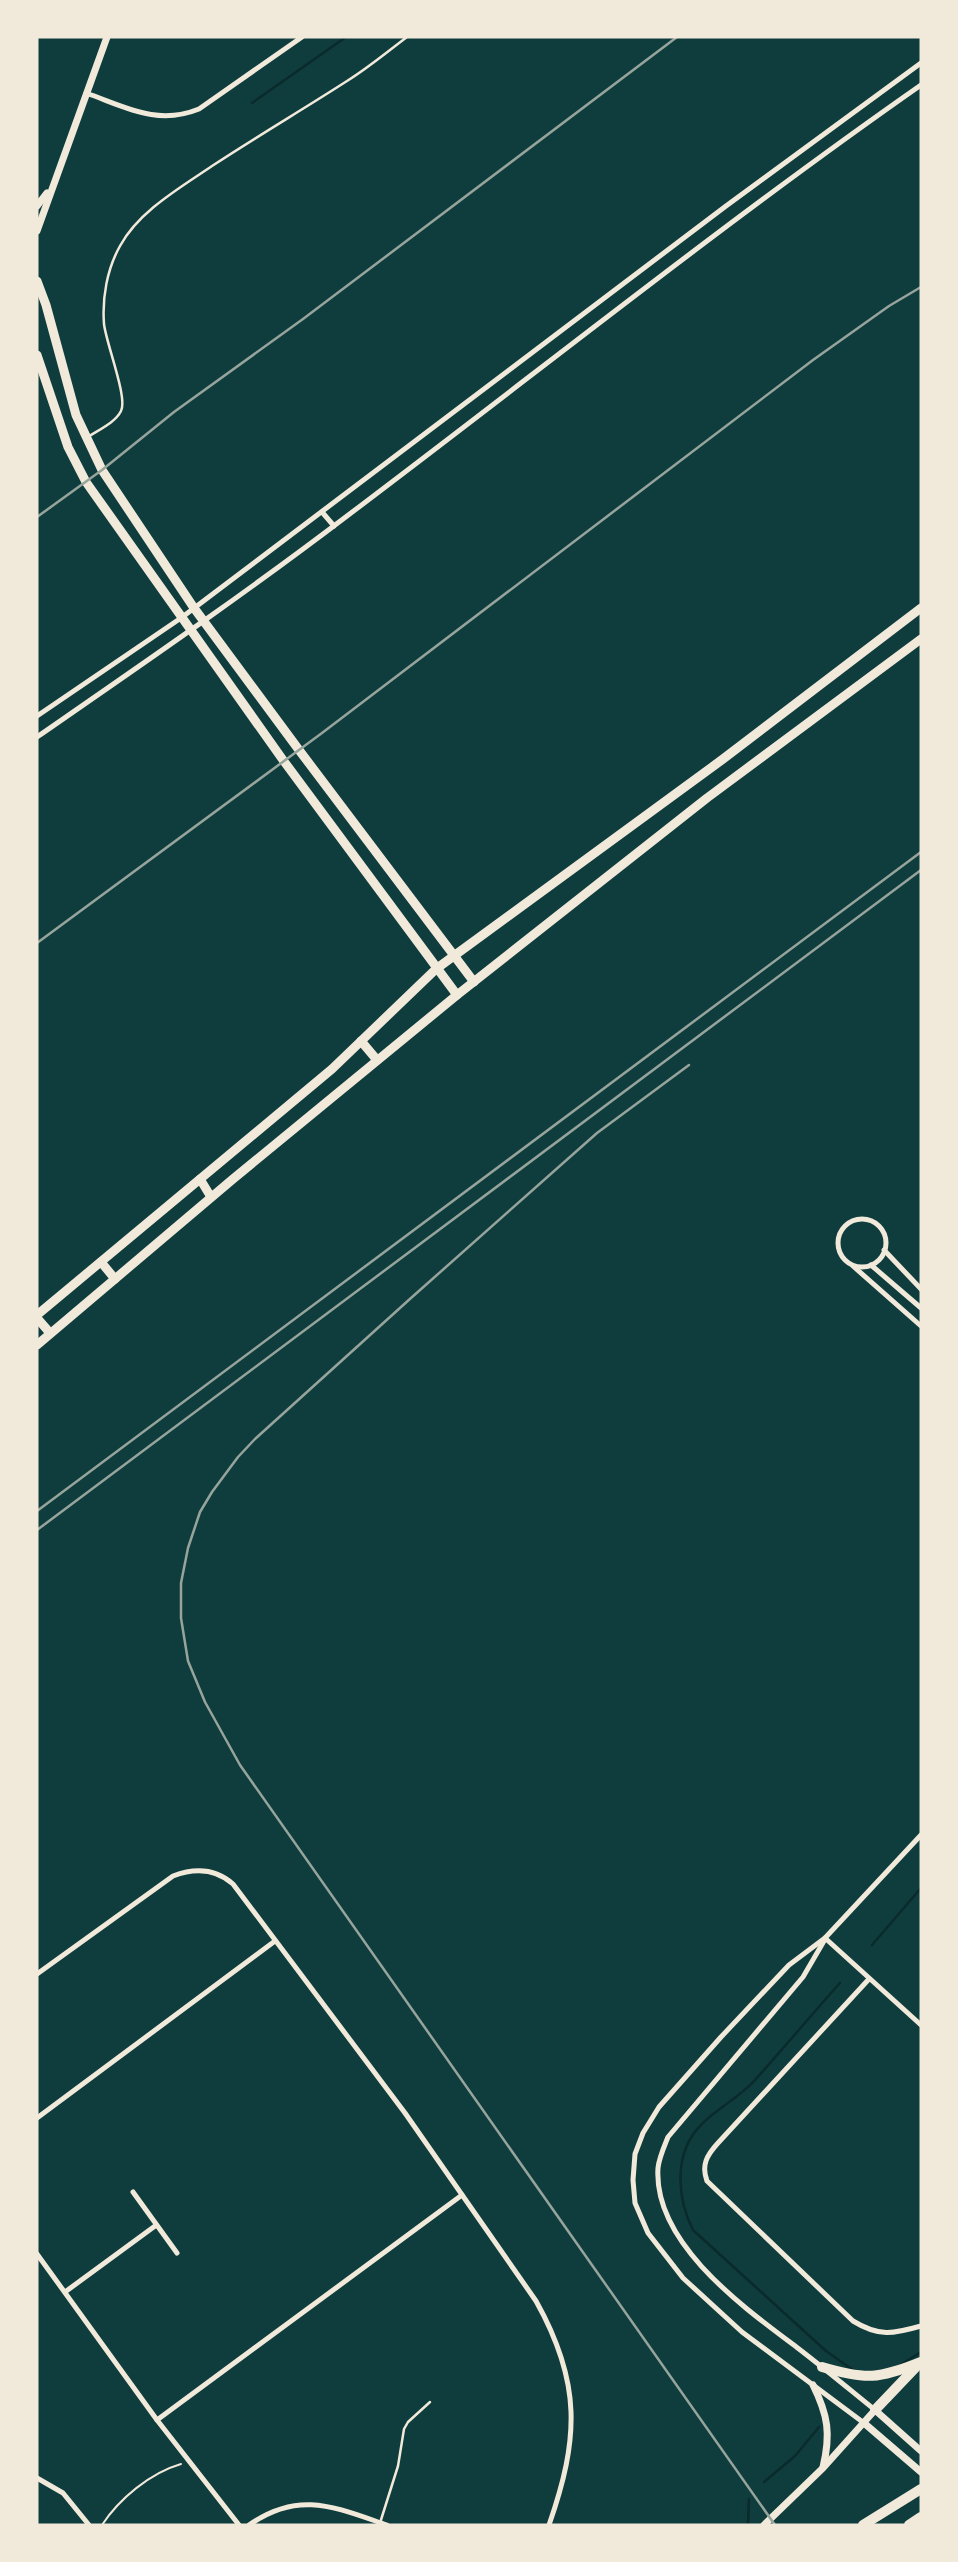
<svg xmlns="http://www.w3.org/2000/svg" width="958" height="2562" font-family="'DM Sans',sans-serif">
<rect width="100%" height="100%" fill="#0f3d3e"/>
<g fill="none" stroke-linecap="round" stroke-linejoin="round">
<g stroke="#0a2a2b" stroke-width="2.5">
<polyline points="252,103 346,37"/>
<polyline points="872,1945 921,1888"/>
<path d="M840,1983C811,2015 784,2048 755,2080C739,2098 717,2108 701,2125C673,2153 677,2198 693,2230L826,2351L853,2370"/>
<polyline points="900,2365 921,2352"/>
<polyline points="764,2482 795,2456 819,2427"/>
<polyline points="748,2525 749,2499"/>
</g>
<path stroke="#f1e9da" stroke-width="2" d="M102,2525C119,2499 150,2473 181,2464"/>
<g stroke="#f1e9da" stroke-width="2.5">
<path d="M88,437C98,430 115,423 121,411C128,398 106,343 104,324C102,298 107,269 120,246C139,211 180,188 212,166C256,137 302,110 347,81C368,68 387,52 407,37"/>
<polyline points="380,2523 398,2466 404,2429 408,2422 430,2402"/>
</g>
<g stroke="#f1e9da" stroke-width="5">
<path d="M86,93C126,107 157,126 199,109L302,37"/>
<polyline points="322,512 334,526"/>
<polyline points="37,716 181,618 726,206 921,63"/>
<path d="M37,737C141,665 246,593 347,516C538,372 725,222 921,85"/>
<circle cx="862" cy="1243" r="24"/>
<polyline points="884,1250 921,1289"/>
<polyline points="871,1265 921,1308"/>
<polyline points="853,1266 921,1326"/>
<polyline points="825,1938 921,2025"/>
<path d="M824,1941L803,1977L668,2137C664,2147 659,2158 658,2168C653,2244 746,2309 799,2349C825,2369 849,2389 875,2410"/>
<path d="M37,1974L173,1876C194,1868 215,1868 233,1884L405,2113L536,2301C582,2383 579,2439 549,2525"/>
<path d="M869,1979L718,2143C707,2155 701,2165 707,2181L853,2321C879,2337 893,2334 921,2326"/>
<polyline points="37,2118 275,1941"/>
<polyline points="133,2192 177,2253"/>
<polyline points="37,2254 157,2420 239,2525"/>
<polyline points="65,2292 155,2226"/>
<polyline points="157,2420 462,2195"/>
<polyline points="864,2423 742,2332 683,2278 648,2233 635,2203 633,2180 635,2154 643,2133 659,2107 721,2037 789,1965 825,1938 921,1835"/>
<polyline points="37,2478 63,2493 89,2525"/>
<path d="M249,2525C299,2490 334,2507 387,2525"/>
</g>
<g stroke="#f1e9da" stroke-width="7">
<polyline points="37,206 47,193"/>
<polyline points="37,231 107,37"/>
<path d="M813,2385C828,2415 831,2434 823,2467"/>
<polyline points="864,2423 921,2472"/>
<polyline points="764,2525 823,2468 875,2410 921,2451"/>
</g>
<g stroke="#f1e9da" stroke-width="9">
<polyline points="361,1041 377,1060"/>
<polyline points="200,1179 211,1197"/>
<polyline points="101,1262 115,1279"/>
<polyline points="37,1315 332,1069 436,969"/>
<polyline points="37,1318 50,1333"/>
<polyline points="37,1345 233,1179 457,995"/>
</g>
<g stroke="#f1e9da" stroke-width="9">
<polyline points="37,281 46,305 76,415 102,470 194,608 299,750 474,982"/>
<polyline points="37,355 68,447 86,482 283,760 457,995 707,798 921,639"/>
<polyline points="436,969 723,759 921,608"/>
</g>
<g stroke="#f1e9da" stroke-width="10">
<path d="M822,2367C866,2380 879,2379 921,2362"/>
<polyline points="875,2410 916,2367"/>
<polyline points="863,2525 921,2489"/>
<polyline points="909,2525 921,2517"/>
</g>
<g stroke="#97a49c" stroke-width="2.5">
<polyline points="37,517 102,470 174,412 303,319 677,37"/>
<polyline points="37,943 322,733 813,360 889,306 921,287"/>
<polyline points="689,1065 597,1133 411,1298 255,1439 238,1457 212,1492 200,1512 188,1548 181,1583 181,1618 188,1661 205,1702 240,1765 775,2525"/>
<polyline points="37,1511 921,852"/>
<polyline points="37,1530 921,870"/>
</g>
</g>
<rect width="958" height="2562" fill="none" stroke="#f1e9da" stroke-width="77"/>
</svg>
